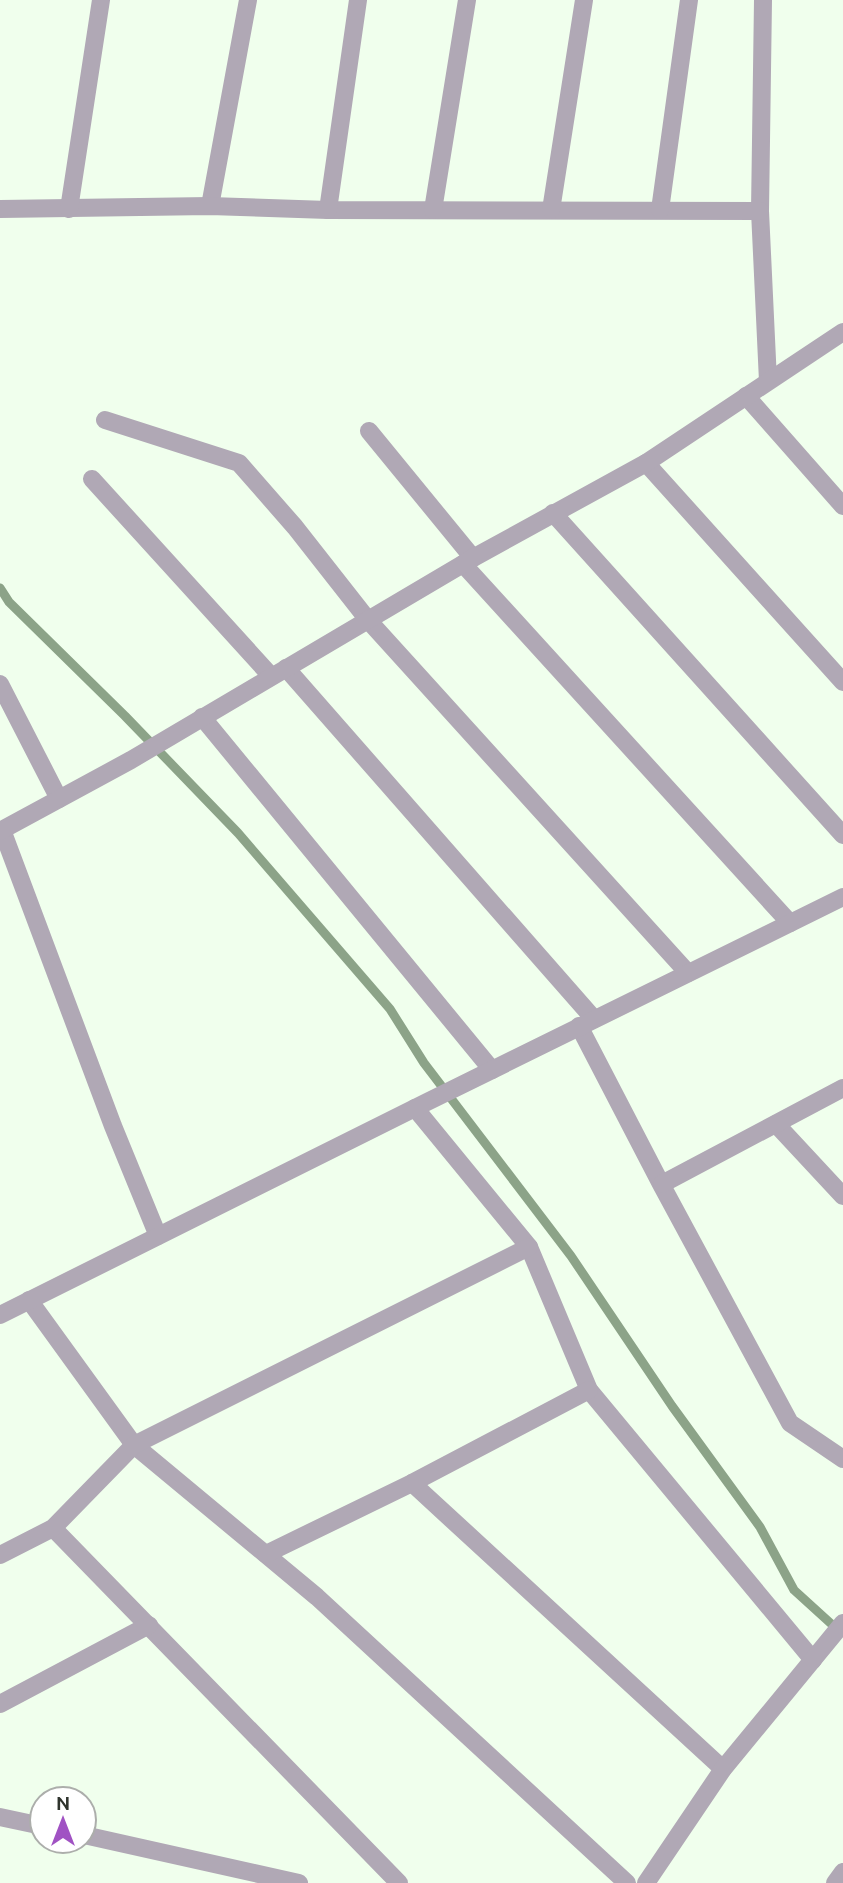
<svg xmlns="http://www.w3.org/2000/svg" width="843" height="1883" font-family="Ubuntu,sans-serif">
<rect width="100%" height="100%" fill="#f0ffed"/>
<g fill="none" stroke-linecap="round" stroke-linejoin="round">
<polyline stroke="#8ca388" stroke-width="9" points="0,588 9,602 125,716 238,833 390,1009 424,1063 571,1256 672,1406 760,1527 794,1590 838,1630"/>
<g stroke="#b0a8b5" stroke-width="18">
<polyline points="763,0 760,211 768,381"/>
<polyline points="210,206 248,0"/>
<polyline points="0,209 210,206 328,210 760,211"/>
<polyline points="69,209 101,0"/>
<polyline points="328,210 358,0"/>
<polyline points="433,210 467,0"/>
<polyline points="551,210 584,0"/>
<polyline points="660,210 689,0"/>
<polyline points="746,396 843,506"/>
<polyline points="105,420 239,463 295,527 368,620 688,973"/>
<polyline points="369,431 473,558"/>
<polyline points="646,463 843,682"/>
<polyline points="92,479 271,676"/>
<polyline points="553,513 843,835"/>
<polyline points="463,564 790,923"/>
<polyline points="286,668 594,1019"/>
<polyline points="0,684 59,799"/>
<polyline points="202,717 492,1070"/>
<polyline points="2,830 113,1126 158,1236"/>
<polyline points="0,831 131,760 473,558 646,463 843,332"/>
<polyline points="579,1026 661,1184 790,1423 843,1459"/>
<polyline points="415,1108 529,1247 589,1390 813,1660"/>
<polyline points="776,1124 843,1196"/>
<polyline points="662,1184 843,1088"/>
<polyline points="29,1300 134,1445 317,1597 627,1883"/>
<polyline points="0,1315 427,1102 843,897"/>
<polyline points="412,1483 723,1769"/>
<polyline points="53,1528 399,1883"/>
<polyline points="266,1554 412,1483 589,1390"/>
<polyline points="0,1555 53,1528 134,1445 529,1247"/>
<polyline points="0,1704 149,1625"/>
<polyline points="0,1817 42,1826"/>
<polyline points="84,1835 299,1883"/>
<polyline points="646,1883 723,1769 843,1623"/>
<polyline points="835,1883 843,1872"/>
</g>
</g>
<g transform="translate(63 1820)"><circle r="33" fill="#ffffff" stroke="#acaeab" stroke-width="2"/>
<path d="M0-5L12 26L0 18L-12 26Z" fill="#a052c3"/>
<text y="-10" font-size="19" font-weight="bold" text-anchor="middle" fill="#2f342d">N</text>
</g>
</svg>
